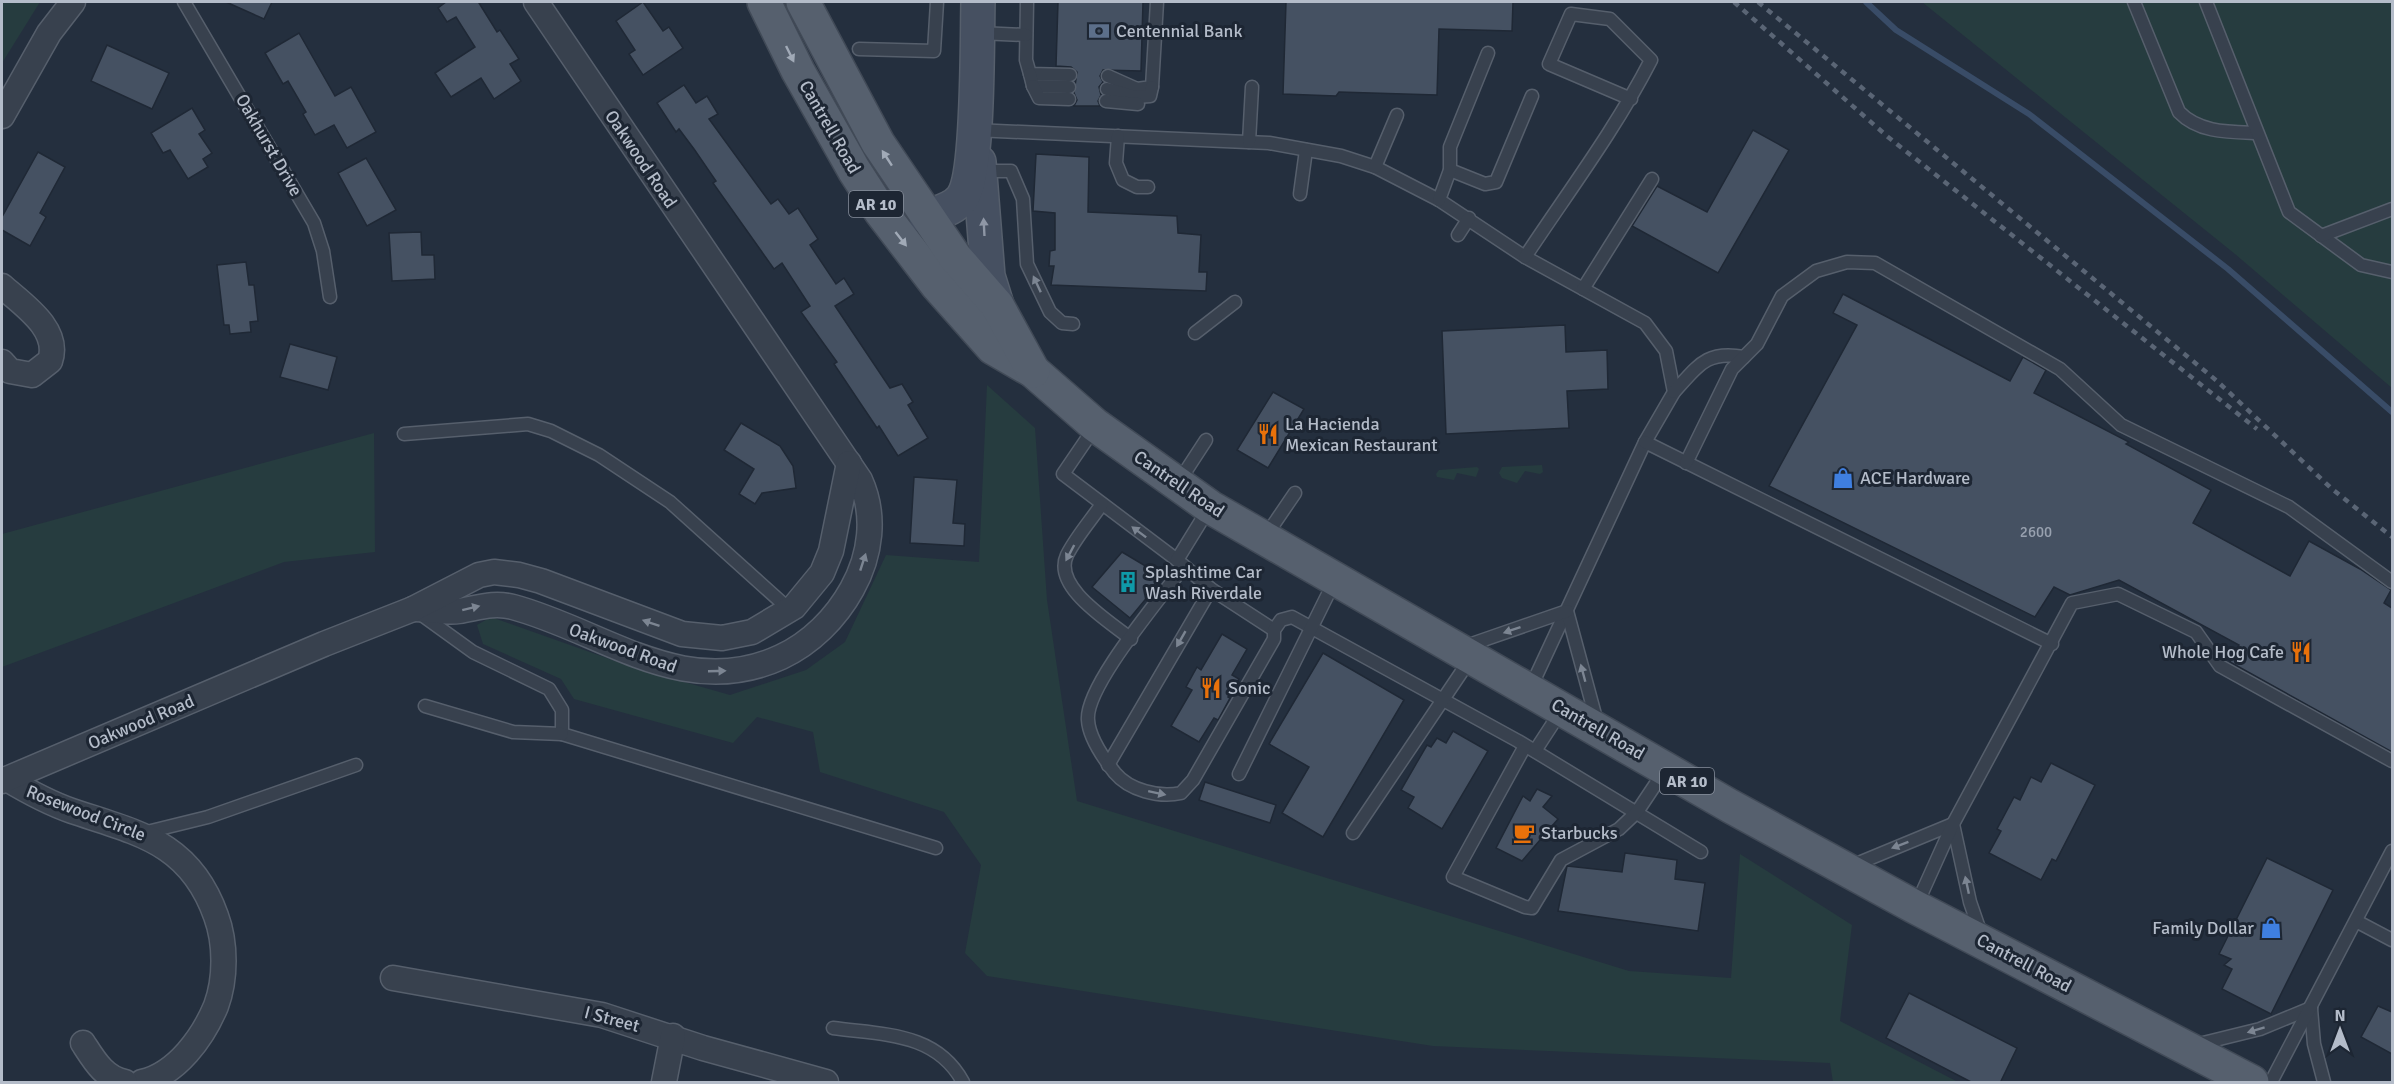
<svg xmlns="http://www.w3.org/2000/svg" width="2394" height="1084" font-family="Signika,sans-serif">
<rect width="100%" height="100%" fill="#242f3e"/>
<g fill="#263c3f">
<polygon points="2,2 40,2 2,63"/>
<polygon points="1922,2 2392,2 2392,388 2235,254"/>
<polygon points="987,385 1035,428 1047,600 1077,801 1629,971 1731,978 1740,854 1852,925 1840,1021 1958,1082 1833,1082 1830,1063 1433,1046 987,976 965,953 981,865 944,812 820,772 813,732 757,717 733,743 574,699 561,679 483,644 477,625 491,617 632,667 730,695 806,670 845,642 886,555 979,562"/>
<polygon points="374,433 375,552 284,562 2,667 2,534"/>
<polygon points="1542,465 1543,472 1540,474 1525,471 1517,483 1502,478 1499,473 1502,467"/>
<polygon points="1477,467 1479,469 1476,477 1457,473 1454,480 1437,477 1436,474 1439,470"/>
</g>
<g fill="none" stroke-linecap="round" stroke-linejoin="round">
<polyline stroke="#394c67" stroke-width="6" points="1866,2 1896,30 2029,114 2228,269 2392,412"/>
</g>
<g fill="#455162" stroke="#1f2835" stroke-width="1.5">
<polygon points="226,2 272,2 264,19"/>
<polygon points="446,2 481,2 479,3 497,32 500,30 519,59 510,64 521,81 494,99 481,78 451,97 435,73 475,47 456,17 447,22 438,8"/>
<polygon points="643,2 663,31 669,27 683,48 643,75 629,54 635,50 616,21"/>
<polygon points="1058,2 1143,2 1141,71 1103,70 1100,76 1103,82 1099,87 1101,95 1098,101 1100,106 1074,106 1077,100 1074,93 1077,72 1071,67 1056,66"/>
<polygon points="1286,2 1513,2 1512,31 1439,29 1437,95 1339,92 1336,96 1283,94"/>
<polygon points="299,33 335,96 351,87 376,132 347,148 334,125 315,135 303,114 306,112 288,81 283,84 265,53"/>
<polygon points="107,45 169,73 152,109 91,81"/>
<polygon points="684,85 696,103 707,96 718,114 709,119 771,204 778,199 789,214 798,208 818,239 810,245 836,284 844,278 854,294 835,306 890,388 902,384 913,402 908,405 928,438 898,456 879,426 877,428 834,364 837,362 801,312 810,306 782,263 774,269 713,183 716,181 694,149 679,129 676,132 657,103"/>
<polygon points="192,108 205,130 199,134 212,153 203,159 208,167 188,179 170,150 163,153 151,133"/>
<polygon points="1753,130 1789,150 1718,273 1632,226 1657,186 1707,212"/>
<polygon points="38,152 65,167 40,213 46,217 30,246 2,230 2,217"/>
<polygon points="1036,154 1089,157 1088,212 1177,216 1178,233 1201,235 1199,272 1207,272 1206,291 1051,285 1054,266 1049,266 1050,251 1055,250 1055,213 1033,211"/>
<polygon points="366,158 396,210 367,226 338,173"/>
<polygon points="421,232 422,255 434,255 435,279 392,281 389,233"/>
<polygon points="246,262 249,285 254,285 258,321 250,322 251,332 230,334 229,325 224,325 217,265"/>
<polygon points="1843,294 2010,381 2023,357 2046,370 2034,393 2129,442 2126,444 2211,490 2193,523 2290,576 2309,541 2360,569 2391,590 2384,603 2392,608 2392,752 2230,662 2239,645 2119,580 2070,595 2054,587 2035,617 1769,486 1857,325 1833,313"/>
<polygon points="1565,325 1566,352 1607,350 1608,389 1567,391 1569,428 1446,434 1442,331"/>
<polygon points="290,344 337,357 328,390 280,377"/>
<polygon points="1273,392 1304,409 1268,468 1237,450"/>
<polygon points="741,423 780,446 793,466 796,488 762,493 755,504 739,494 754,469 724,450"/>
<polygon points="914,477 957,480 953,523 965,524 964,546 910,543"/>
<polygon points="1122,552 1164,577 1130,618 1092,587"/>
<polygon points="1222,634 1247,649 1232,675 1239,679 1228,697 1230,698 1218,720 1214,718 1199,742 1171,726 1192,690 1186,687 1197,667 1201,670"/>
<polygon points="1323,653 1404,700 1323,837 1282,813 1309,767 1269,744"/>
<polygon points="1453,731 1488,751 1442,829 1408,808 1414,797 1401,790 1427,745 1431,747 1437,738 1446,743"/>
<polygon points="2051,763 2095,785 2056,861 2052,859 2041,880 1989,853 2001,831 1997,829 2014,797 2020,800 2031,777 2041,782"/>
<polygon points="1205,782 1276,805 1270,823 1199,800"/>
<polygon points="1537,789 1552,796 1543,807 1558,819 1522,861 1496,848 1523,796 1530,801"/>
<polygon points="1625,853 1677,860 1675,879 1705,883 1698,931 1558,911 1567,866 1622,872"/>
<polygon points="2267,858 2333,890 2271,1014 2222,989 2232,969 2224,965 2231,959 2219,954"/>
<polygon points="1909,993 2017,1048 2000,1083 1973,1083 1886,1038"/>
<polygon points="2378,1006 2392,1012 2392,1054 2361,1037"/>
</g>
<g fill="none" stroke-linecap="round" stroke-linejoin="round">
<defs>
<g id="lane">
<polyline points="184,2 314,223 323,251 330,297"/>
<polyline points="1027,2 1026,60 1030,74 1070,75"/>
<path d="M2134,2L2179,112C2199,133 2230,132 2257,133"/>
<polyline points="2206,2 2289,212 2361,265 2392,272"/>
<polyline points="979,33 1026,35"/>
<polyline points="859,49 934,51 937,2"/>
<polyline points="1030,74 1033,86 1069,87"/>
<polyline points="1108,76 1137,89 1152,87 1157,2"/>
<polyline points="1033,86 1039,98 1069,99"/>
<polyline points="1107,89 1136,97 1150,96 1152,87"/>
<polyline points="1106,101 1138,104"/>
<polyline points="975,130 1269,143 1341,156 1375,167 1439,200 1525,257 1645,323 1666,351 1674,392 1645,442 1530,689"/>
<polyline points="1118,136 1116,163 1123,180 1137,187 1148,187"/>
<polyline points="1249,142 1252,87"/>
<polyline points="1375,167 1397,115"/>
<polyline points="1450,170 1485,184 1496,182 1532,96"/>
<polyline points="981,171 1011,171 1023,199 1027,264 1050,312 1062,323 1073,324"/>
<polyline points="1300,194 1306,150"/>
<polyline points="1439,200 1450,170 1450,147 1488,53"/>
<polyline points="1458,235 1469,218"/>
<polyline points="2321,236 2392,209"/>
<path d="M1525,257C1568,192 1615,130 1651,60L1610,19L1571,14L1549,64L1631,99"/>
<polyline points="1583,289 1652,179"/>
<polyline points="1195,333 1235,302"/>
<path d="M1674,392C1698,366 1706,350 1744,357"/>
<polyline points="1095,427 1063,474 1177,560"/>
<polyline points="404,434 528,424 551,431 599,455 670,502 790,610"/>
<polyline points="1645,442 2052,644"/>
<polyline points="1686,463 1732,369 1757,344 1782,296 1816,271 1847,262 1875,263 2060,369 2121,425 2289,507 2392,582"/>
<polyline points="1178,483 1206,440"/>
<path d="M1102,504C1091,520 1076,537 1067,555C1052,587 1109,621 1131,639"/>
<polyline points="1209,508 1177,560 1211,589 1274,630"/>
<polyline points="1265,537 1295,493"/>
<path d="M1184,566C1162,597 1085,686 1088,720C1089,738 1104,759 1115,773C1129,790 1159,798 1181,793L1193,780L1274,639V630L1281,620L1292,617L1518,741L1701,852"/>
<polyline points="1567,611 1597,722"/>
<polyline points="419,613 473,652 549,689 562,710 562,734 936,848"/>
<polyline points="1463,647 1567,611"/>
<polyline points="425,706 513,732 562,734"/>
<polyline points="1525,746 1453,877 1525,907 1532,908 1561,860 1619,829 1637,812 1665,770"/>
<polyline points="1535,751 1561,711"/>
<polyline points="1108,765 1211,589"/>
<polyline points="1239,774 1335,580"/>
<polyline points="1953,824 1970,902 1981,934"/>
<polyline points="143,833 208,817 356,765"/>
<polyline points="1353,833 1471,658"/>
<polyline points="1849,867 1953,824"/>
<polyline points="1916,906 1953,824 2072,603 2118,594 2196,632 2220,666 2392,761"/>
<polyline points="2356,921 2392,940"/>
<polyline points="2311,1009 2314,1044 2324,1082"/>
<path d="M833,1028C883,1035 936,1032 963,1082"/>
<polyline points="2195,1045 2260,1029 2311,1008"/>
<polyline points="2271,1082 2392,851"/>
</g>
<g id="street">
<polyline points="2,116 49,33 73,2"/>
<path d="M2,286C22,304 61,329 50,361L32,375L10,371L2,362"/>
<path d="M413,609C428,609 445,613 459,611C478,608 493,602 513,607C603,631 684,702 781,657C811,643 836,618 852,589C871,555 876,515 860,480L536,2"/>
<path d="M7,779C27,791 49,803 72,811C138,833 190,842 216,916C226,943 226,979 216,1006C203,1037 177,1074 142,1082"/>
<polyline points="2,781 324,644 413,609 479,575 494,572 519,575 541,581 682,634 722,638 752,632 794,607 822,573 831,551 849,463"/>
<polyline points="393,978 602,1015 703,1048 826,1082"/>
<path d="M83,1043C94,1060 104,1078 125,1082"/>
<polyline points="664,1082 673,1036"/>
</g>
<g id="secondary">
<polyline points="979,162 988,276 997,305"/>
<path d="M926,217C939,212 954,209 962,198C979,175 977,37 978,2"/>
</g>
<g id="primary">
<polyline points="764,2 798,71 854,170 881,212 937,285 993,348 1033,371 1095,425 1210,507 1730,806 1915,907 2252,1082"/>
<polyline points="803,2 878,143 955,257 997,305 1033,371"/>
</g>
</defs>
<use href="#lane" stroke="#565f6c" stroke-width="15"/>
<use href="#street" stroke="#565f6c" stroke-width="27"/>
<use href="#secondary" stroke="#565f6c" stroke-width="36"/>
<use href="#primary" stroke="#414a57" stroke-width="36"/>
<use href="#lane" stroke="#38414e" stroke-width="12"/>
<use href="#street" stroke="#38414e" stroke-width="24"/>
<use href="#secondary" stroke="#465061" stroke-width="33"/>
<use href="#primary" stroke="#56606e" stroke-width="33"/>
<g stroke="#5a6575" stroke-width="4.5" stroke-dasharray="6 6" stroke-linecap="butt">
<polyline points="1734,2 1888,137 2257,429"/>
<polyline points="1758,2 2217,381 2332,489 2392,537"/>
</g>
</g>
<defs><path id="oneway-solid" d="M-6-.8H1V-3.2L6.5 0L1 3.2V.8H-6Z" transform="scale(1.5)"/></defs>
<g fill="#a1aab7">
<use href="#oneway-solid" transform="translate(790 54) rotate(64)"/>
<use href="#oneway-solid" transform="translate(887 158) rotate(-123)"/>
<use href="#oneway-solid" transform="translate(901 239) rotate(52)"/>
</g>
<use fill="#8e96a5" href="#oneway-solid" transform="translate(984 227) rotate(-93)"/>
<g fill="#7c8592">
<use href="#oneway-solid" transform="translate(1037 284) rotate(-115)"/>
<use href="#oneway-solid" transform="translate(1139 532) rotate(-143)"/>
<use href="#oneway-solid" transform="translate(1070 553) rotate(118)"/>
<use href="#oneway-solid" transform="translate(863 562) rotate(-72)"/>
<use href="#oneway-solid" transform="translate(471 608) rotate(-14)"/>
<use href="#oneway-solid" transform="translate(651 623) rotate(-161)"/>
<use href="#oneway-solid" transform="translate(1512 630) rotate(161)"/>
<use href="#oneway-solid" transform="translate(1181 639) rotate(120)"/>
<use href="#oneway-solid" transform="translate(717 671) rotate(-2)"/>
<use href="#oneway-solid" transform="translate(1583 673) rotate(-105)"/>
<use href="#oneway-solid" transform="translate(1157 793) rotate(12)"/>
<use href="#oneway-solid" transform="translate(1900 845) rotate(159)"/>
<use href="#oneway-solid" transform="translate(1967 885) rotate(-102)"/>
<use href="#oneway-solid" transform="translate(2256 1030) rotate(163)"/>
</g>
<defs>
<symbol id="bank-bare" viewBox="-9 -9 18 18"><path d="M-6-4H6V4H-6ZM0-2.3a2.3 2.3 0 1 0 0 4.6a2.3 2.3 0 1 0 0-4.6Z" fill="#5c6f8a" stroke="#1d2633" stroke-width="2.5" paint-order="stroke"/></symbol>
<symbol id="restaurant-bare" viewBox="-9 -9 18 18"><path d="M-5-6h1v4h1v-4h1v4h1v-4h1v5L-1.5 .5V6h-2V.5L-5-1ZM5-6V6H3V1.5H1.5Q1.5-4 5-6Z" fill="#e8710a" stroke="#1d2633" stroke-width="2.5" paint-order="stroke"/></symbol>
<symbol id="shop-bare" viewBox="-9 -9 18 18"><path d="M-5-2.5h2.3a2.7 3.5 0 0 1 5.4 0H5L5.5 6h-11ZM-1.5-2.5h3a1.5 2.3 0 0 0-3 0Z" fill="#3f7fe0" stroke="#1d2633" stroke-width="2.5" paint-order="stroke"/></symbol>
<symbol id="building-bare" viewBox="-9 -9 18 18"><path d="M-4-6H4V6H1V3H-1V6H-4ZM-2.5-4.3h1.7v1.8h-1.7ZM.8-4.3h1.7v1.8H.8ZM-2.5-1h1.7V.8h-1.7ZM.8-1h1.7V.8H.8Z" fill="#0f9aa8" stroke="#1d2633" stroke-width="2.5" paint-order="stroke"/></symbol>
<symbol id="cafe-bare" viewBox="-9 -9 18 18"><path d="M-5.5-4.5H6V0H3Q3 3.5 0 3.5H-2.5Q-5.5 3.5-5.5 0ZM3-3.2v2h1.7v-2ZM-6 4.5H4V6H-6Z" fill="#e8710a" stroke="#1d2633" stroke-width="2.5" paint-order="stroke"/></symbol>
</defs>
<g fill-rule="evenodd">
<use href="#bank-bare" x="1084" y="16" width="30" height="30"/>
<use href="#restaurant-bare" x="1253" y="419" width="30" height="30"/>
<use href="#shop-bare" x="1828" y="463" width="30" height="30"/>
<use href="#building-bare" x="1113" y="567" width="30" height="30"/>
<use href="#restaurant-bare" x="2286" y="637" width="30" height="30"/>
<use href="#restaurant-bare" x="1196" y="673" width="30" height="30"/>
<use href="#cafe-bare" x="1509" y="818" width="30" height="30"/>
<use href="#shop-bare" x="2256" y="913" width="30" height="30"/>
</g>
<g text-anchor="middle" stroke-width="6" stroke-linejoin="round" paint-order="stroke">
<g font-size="15" fill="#98a1af">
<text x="2036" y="537">2600</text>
</g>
<g fill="#1d2633" stroke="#878f9c" stroke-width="1.5">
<rect x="849" y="191" width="54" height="26" rx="4.5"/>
<rect x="1660" y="768" width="54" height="26" rx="4.5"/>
</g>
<g font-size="16" font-weight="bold" fill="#b4bcc9">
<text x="876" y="210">AR 10</text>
<text x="1687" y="787">AR 10</text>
</g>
<g font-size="18" fill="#b4bcc9" stroke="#1d2633" text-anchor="start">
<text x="1116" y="37">Centennial Bank</text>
<text x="1285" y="430">La Hacienda<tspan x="1285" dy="21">Mexican Restaurant</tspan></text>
<text x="1860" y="484">ACE Hardware</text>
<text x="1145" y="578">Splashtime Car<tspan x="1145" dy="21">Wash Riverdale</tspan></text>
<text x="2284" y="658" text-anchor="end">Whole Hog Cafe</text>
<text x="1228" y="694">Sonic</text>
<text x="1541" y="839">Starbucks</text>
<text x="2254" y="934" text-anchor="end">Family Dollar</text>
</g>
<g font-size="18" fill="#b4bcc9" stroke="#1d2633">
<text transform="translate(830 127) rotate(60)" y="6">Cantrell Road</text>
<text transform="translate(269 145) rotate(60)" y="6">Oakhurst Drive</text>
<text transform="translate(641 159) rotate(56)" y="6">Oakwood Road</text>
<text transform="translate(1179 484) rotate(34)" y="6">Cantrell Road</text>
<text transform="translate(623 648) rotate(20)" y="6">Oakwood Road</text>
<text transform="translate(141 722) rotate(-23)" y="6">Oakwood Road</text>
<text transform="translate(1598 729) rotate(30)" y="6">Cantrell Road</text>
<text transform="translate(86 813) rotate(21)" y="6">Rosewood Circle</text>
<text transform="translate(2024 963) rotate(28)" y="6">Cantrell Road</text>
<text transform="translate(612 1019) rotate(15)" y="6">I Street</text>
</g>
</g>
<rect width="2394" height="1084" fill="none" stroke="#b4bcc9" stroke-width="6"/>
<g transform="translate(2340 1030)" stroke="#1d2633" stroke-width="4.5" paint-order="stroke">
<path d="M0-4.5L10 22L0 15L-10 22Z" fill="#b4bcc9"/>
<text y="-9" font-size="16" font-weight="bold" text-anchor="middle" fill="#b4bcc9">N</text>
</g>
</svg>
